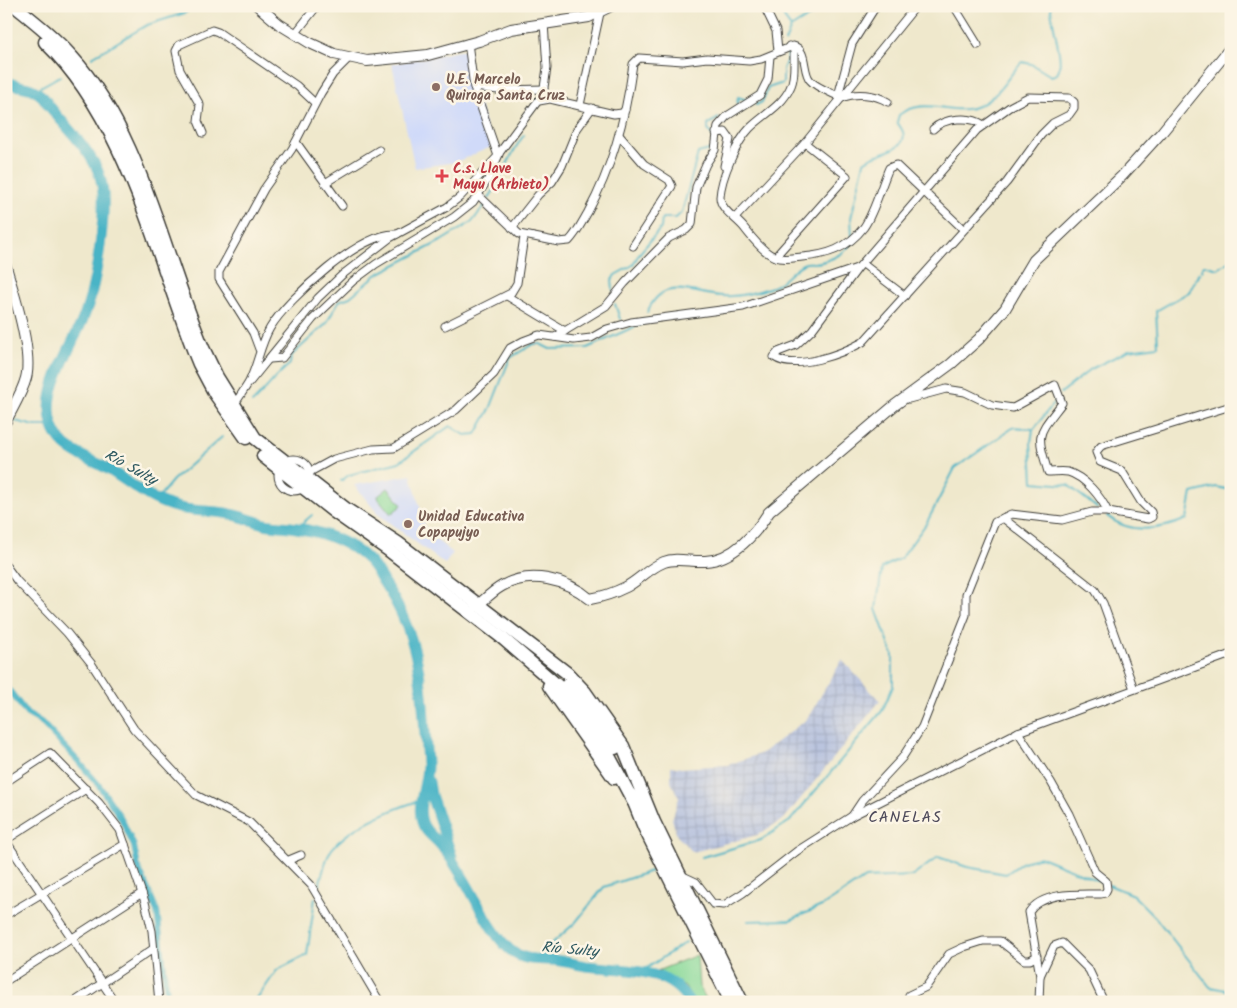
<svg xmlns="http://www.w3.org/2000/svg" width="1237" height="1008" font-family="Kalam,sans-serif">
<defs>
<pattern id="industrial-grid" width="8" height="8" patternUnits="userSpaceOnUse" patternTransform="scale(1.25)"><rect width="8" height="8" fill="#bac4de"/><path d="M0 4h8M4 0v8" fill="none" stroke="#9fa8be"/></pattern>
</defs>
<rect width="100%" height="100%" fill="#fcf5e5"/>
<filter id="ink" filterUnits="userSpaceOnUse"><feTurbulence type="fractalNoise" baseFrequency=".02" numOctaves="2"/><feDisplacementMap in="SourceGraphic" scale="10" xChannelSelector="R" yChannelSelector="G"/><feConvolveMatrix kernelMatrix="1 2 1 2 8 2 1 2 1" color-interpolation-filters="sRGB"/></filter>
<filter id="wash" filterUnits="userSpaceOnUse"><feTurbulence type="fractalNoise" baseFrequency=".0096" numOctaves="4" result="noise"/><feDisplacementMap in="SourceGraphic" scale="20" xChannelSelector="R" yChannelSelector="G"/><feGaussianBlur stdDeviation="1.12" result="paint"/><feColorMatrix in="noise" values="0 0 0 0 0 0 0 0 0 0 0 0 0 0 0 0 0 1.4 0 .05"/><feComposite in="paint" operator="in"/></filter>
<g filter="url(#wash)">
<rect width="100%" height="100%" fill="#efe8cc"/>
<g fill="#d0daf9">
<polygon points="465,50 491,147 456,162 415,168 392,64"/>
<polygon points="411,475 427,533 453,553 445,564 379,515 354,485"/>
</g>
<polygon fill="url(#industrial-grid)" points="842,660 880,701 784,819 757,835 693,852 677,836 672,819 679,798 671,782 671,766 681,768 728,765 762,753 807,719"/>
<g fill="#88d999" stroke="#527a5a">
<polygon points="388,488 402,505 391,514 377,497"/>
<polygon points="697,955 699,986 708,1002 694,1002 685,986 657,971"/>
</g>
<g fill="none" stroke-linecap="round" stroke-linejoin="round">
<g stroke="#49b4c6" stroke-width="2">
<path d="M778,6C784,13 784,21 791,27L785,42"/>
<polyline points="792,27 813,14 819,6"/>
<polyline points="92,57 147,25 185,13 194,6"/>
<polyline points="35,90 60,76"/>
<polyline points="737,104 738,97 747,100"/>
<polyline points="756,105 762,102 768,88 783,83 783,69 788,57 787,50"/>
<polyline points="713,136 708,130 708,124 719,118"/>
<path d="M489,198C503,178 509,154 524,135"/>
<path d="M852,237L851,218L864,162C873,152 909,152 903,132C902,129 899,125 897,122L899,115C925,95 952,117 978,106C999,97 1007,77 1022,62L1031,64L1051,76L1057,74C1066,62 1050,21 1051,6"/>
<polyline points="613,291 612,280 615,275 633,265 639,254 661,228 662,218 676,218 682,212 698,153 713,149"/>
<polyline points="615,304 620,319"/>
<path d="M647,313C663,274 692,295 723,296C738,297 758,292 772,287C785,282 791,270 803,264C807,262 810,263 814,263C826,262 845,255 850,244"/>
<polyline points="1061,393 1091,369 1129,350 1158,346 1156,311 1189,292 1204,265 1218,269 1231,260"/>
<path d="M252,403C266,390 275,376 290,364L291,356L326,324L339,301L350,297L376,275L441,241L472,222L485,205"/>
<polyline points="11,420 35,426 52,426"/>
<polyline points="1034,429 1058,397"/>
<polyline points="341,481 349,475 399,462 450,426 465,435 476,434 490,409 510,358 533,344 540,344 550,349 587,348 643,323"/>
<polyline points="157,499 173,480 222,437"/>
<path d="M1107,516C1131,535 1161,530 1187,519L1192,493L1216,487L1231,490"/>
<polyline points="297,528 312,515"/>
<polyline points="702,857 761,840 790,821 882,711 893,686 893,655 876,609 882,568 901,558 926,524 955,468 1014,427 1033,429 1031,443 1033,482 1068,485 1097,508"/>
<path d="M319,885C323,874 325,858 332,849C351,825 393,809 421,800"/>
<polyline points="1109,885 1133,895 1156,918 1210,987 1231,991"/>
<polyline points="748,921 790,920 824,905 865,878 913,876 938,857 967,867 1006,874 1023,862 1041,857 1104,883"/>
<polyline points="532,961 575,923 604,887 651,871"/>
<polyline points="641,972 686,942"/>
<polyline points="255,1002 277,970 307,955 315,898"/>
</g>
<polyline stroke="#49b4c6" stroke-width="6" points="6,686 27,714 41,722 79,762 98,784 121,818 134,846 138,867 157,911 168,1002"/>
<g stroke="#49b4c6" stroke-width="11">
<path d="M6,81C21,90 26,82 43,97C60,124 97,152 102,185C107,214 96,283 86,311C73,350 29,403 62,442C74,455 93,460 108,469C129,482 148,499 172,506C189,512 207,510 225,513C238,515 250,520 264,524C274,526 286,526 297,528C322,532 351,542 369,561C375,567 380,576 384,583C424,642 422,696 427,763C428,782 416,805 422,822C425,833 437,839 443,848C463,872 475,902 492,928C498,937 505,947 514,953C527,961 539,959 553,960C564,961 575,964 586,966C621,970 670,967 689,1002"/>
<polyline points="429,782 431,795 452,857"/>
</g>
</g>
</g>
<g filter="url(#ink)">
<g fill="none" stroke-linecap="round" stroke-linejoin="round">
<defs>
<g id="street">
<polyline points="764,6 776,31 778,51"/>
<polyline points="954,6 978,45"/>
<polyline points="295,34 317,6"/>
<path d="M789,46L794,50V55C794,65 795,79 790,88C782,106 763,115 750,128C737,141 721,178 720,197C720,210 738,219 745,229C752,238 764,253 775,257C784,260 793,258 802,257C827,255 847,249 864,227C875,211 881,186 889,168L896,165L963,229"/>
<polyline points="474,87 498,90 544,89"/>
<polyline points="838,96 852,44 876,6"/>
<path d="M1028,97L1069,98L1074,102V108L1069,115L1053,123L1041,135L1007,182L863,342C843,353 795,372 774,357L778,352L796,345L812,330L858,268L977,130L1011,106Z"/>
<polyline points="539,101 550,99 614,114 622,113 625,110"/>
<polyline points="580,105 600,13"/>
<path d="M933,129C944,118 970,115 984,125"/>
<polyline points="203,133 198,121 200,105 180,70 176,51 179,45 212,30 218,32 297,86 315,103"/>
<polyline points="716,133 725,132 730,139 724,166"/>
<polyline points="619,135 644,164 669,180 672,186 633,246"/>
<polyline points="296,142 342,206"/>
<polyline points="325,183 379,150"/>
<path d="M470,187L519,234L559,242L569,241C577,233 582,222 588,212C613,166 626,116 633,64L639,58L683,61L707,58L749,61L761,59L793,46C808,49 802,71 810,80C816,88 833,93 842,98C856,92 875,94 888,102"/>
<polyline points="735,218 805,143 916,6"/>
<polyline points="512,228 538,195 552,182 562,166 577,129 592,108"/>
<polyline points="775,257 847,176 805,143"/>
<polyline points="863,264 905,296"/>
<polyline points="507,296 565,331"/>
<polyline points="445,326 511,293 517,283 524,237"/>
<polyline points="555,337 606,306 625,283 669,238 686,230 692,224 696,187 706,164 715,150 718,126 727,116 760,95 768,79 770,56"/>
<polyline points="259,349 253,333 219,279 219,272 264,189 292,149 321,93 333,74 349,58"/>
<polyline points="270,359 282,358 313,319 353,281 376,264 454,217 473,202 489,178 500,152 543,94 547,68 544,23"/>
<polyline points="249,383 318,298 342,275 390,238 447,207 460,197 498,156 474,87 468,43"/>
<path d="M909,399L946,389L965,392L992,405L1013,408L1055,385L1062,403C1037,436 1036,431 1048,472C1054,472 1062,471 1068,472C1085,477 1101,497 1108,512"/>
<path d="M235,404C239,397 245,389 249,382C258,364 260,345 270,328C288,298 362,231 397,234"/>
<circle cx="294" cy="475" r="16"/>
<polyline points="310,472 334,459 373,449 394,448 456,410 494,374 510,348 523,341 539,335 574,340 591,338 607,329 631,322 743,307 857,268"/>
<polyline points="1003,518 1095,590 1103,603 1134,689"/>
<polyline points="6,566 17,581 67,633 91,663 134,729 196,795 249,822 311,885 380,1002"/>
<path d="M1018,732L1051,782L1069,814L1095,872L1106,881L1107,889L1105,893L1101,894C1080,894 1043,891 1029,912L1040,976L1039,1002"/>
<polyline points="6,782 50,753 99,803 120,830 145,902 152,931 159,1002"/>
<polyline points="852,816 862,801 902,758 922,727 966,615 966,594 995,522 1011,514 1062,520 1092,512 1108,512 1148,519 1152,517 1151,512 1141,502 1122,471 1100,462 1096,452 1101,446 1231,406"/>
<polyline points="6,840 86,789"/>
<polyline points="6,841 115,1002"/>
<polyline points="289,860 301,855"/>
<polyline points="681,875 696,882 713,904 724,905 743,893 797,851 852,816 1018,732 1231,654"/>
<polyline points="6,915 125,844"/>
<polyline points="1040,976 1054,946 1062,943 1089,970 1104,1002"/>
<polyline points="6,981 142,893"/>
<polyline points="909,995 926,987 949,954 964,947 983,941 1000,941 1024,960 1030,960 1037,956"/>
<polyline points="74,1002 153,949"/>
</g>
<g id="secondary">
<polyline points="258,6 279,24 310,43 334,54 367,61 428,55 479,41 511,29 589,17 611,6"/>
<path d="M6,267C14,294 33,352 26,378C22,393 13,407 6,421"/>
<path d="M477,606C485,599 493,591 502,586C530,570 566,579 590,599C602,597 614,593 626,587C639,580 649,568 664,562C676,557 691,562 705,561C733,560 756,533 769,512L895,405L951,364L979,339L1005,309L1034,260L1122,176L1162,132L1231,47"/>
</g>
<g id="highway">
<path d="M15,6C35,22 55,38 72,57C141,133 163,254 203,348L217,377L255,438L346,509L398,543L567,673L585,692L623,746L654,822L742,1002"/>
<path d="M45,42C130,124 155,257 199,364L215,394L246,438"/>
<polyline points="263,456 333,511 387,549 500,636 558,686 610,758 633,801"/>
<polyline points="567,685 615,748"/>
<polyline points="549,686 614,778"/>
<polyline points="631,795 644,827 731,1002"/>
</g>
</defs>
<use href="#street" stroke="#3c3b36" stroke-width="9"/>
<use href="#secondary" stroke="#3c3b36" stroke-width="12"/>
<use href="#highway" stroke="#3c3b36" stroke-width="15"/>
<use href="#street" stroke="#fff" stroke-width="7"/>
<use href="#secondary" stroke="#fff" stroke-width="10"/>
<use href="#highway" stroke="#fff" stroke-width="12"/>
</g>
</g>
<g fill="#8d6e63" stroke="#fcf5e5" stroke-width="2">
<circle cx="436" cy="87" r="5"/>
<circle cx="408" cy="524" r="5"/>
</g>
<path fill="#e0444e" stroke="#fcf5e5" stroke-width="2" d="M439.5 168.5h5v5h5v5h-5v5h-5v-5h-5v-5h5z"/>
<g text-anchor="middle" stroke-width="5" stroke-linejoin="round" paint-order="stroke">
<g font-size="14" font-weight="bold" fill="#785e54" stroke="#fcf5e5" text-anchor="start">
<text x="446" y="84">U.E. Marcelo<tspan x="446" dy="16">Quiroga Santa Cruz</tspan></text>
<text x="418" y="521">Unidad Educativa<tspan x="418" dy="16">Copapujyo</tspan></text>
</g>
<g font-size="14" font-weight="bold" fill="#be3a42" stroke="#fcf5e5" text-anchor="start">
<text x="453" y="173">C.s. Llave<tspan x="453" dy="16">Mayu (Arbieto)</tspan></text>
</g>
<g font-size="15" font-style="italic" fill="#2e5960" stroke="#fcf5e5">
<text transform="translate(131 467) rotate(29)" y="5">Río Sulty</text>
<text transform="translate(570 949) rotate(5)" y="5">Río Sulty</text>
</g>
<g font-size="16" letter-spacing="1" fill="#4e4a5b" stroke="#fcf5e5">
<text x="905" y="822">CANELAS</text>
</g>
</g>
<rect width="1237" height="1008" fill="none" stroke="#fcf5e5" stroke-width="25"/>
</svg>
